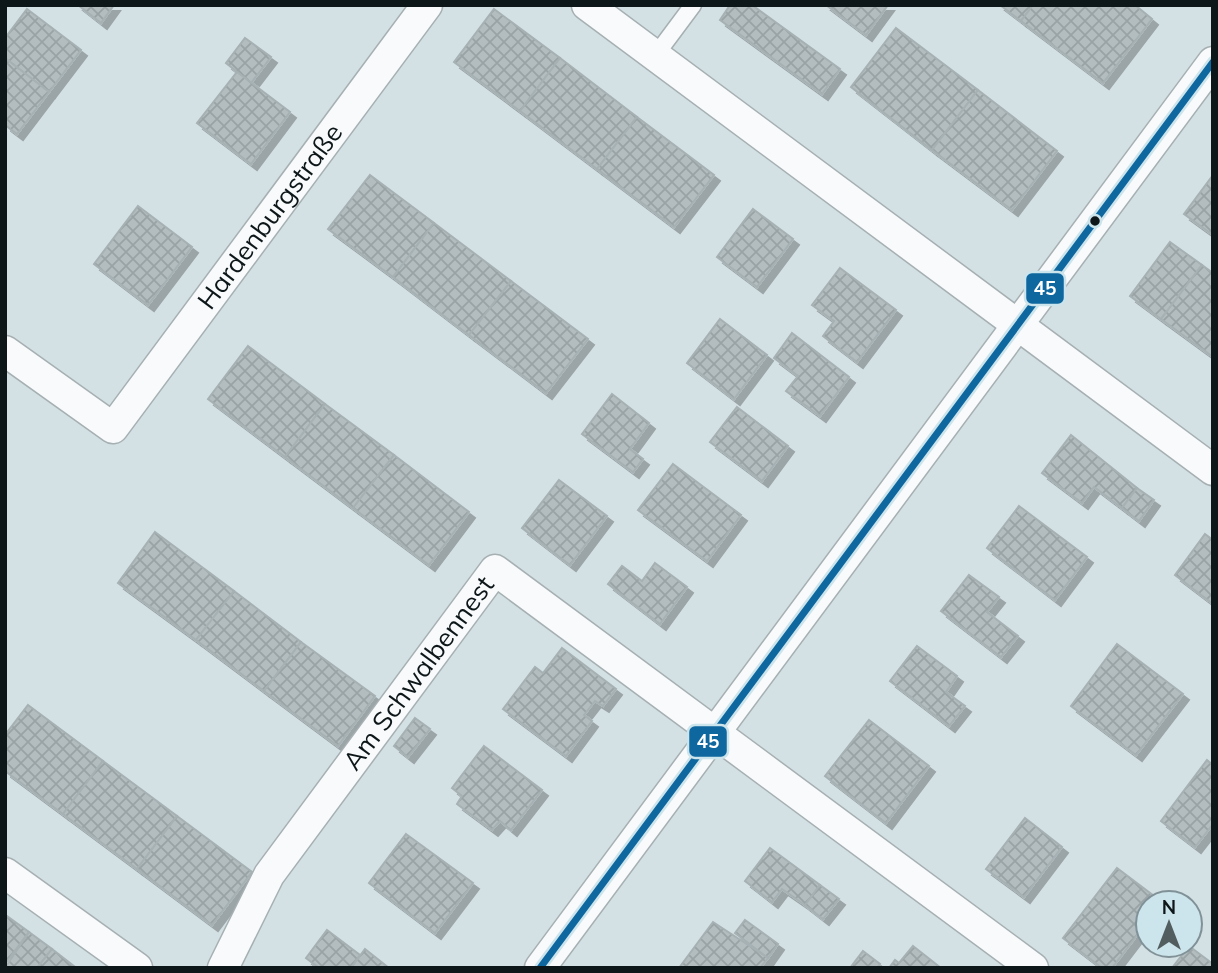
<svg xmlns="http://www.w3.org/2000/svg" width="1218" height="973" font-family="Mulish,sans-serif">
<defs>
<pattern id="building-cross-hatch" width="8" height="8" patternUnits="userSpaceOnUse" patternTransform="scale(1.75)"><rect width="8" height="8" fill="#b3bdc0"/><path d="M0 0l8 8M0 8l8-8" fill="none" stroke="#99a2a4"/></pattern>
<filter id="shadow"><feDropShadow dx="6" dy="6" stdDeviation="0" flood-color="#0004"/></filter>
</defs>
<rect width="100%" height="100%" fill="#d3e0e4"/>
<g fill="url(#building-cross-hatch)" stroke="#a6b1b4" stroke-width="2" filter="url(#shadow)">
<polygon points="78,5 114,5 101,23"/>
<polygon points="730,5 752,5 840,69 822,94 720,20"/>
<polygon points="826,5 888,5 866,35"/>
<polygon points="1000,5 1033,5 1021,21"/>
<polygon points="1033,5 1135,5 1152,19 1103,83 1021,21"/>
<polygon points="27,9 81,50 49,92 5,58 5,38"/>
<polygon points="494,9 560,58 520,111 454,62"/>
<polygon points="896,28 978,90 932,150 851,87"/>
<polygon points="245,38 271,57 251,83 226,63"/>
<polygon points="5,58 49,92 17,134 5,125"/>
<polygon points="560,58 637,117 597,169 520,111"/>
<polygon points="237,72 290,112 251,164 197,123"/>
<polygon points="978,90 1057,151 1012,210 932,150"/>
<polygon points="637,117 714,175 674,227 597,169"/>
<polygon points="370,175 434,223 393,277 328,229"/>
<polygon points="1213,175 1213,235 1184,214"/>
<polygon points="138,206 192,247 148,305 94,264"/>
<polygon points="753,209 793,239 757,287 717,257"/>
<polygon points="434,223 511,281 469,335 393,277"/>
<polygon points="1170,242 1202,265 1161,319 1130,296"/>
<polygon points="1202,265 1213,273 1213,357 1161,319"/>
<polygon points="840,268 896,310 857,362 823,336 834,321 812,305"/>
<polygon points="511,281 588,339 546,393 469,335"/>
<polygon points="720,319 767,355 734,399 687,363"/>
<polygon points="792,333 849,377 820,416 786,391 798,376 774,358"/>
<polygon points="248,346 325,404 285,457 208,399"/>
<polygon points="612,394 649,423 630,449 643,459 633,472 582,434"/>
<polygon points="325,404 394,455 353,508 285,457"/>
<polygon points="737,407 788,446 762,481 710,442"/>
<polygon points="1071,435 1137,488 1122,508 1094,487 1082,503 1042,473"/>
<polygon points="394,455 469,512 429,565 353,508"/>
<polygon points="673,464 741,515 707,561 638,510"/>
<polygon points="559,480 607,516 570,565 522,528"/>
<polygon points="1137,488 1154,500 1139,521 1122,508"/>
<polygon points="1019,506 1087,557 1055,600 987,548"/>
<polygon points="155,532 234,591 196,640 118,583"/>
<polygon points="1205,534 1213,540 1213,604 1175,575"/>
<polygon points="655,563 687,587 660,624 608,584 622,566 642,581"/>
<polygon points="969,575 999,597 987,612 1018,636 1001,657 941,611"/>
<polygon points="234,591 301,642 264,691 196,640"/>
<polygon points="301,642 375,696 338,746 264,691"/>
<polygon points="1117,644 1183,694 1136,755 1071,706"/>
<polygon points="917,646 957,676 946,692 965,706 949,726 890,681"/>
<polygon points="562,648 616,689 603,706 595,701 584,715 592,721 566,756 503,709 535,667 543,673"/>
<polygon points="28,705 103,761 63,814 5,771 5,735"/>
<polygon points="415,718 430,729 408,757 394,746"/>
<polygon points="869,720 929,766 886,823 825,776"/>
<polygon points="484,746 542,790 511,830 500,821 492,830 457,804 462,796 452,788"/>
<polygon points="1207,760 1213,765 1213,824 1195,847 1161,821"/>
<polygon points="103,761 177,816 137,869 63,814"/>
<polygon points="177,816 252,872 212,925 137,869"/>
<polygon points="1025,818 1062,847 1024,897 986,869"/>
<polygon points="406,834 473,883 435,933 369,883"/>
<polygon points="770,848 820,885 805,905 782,889 772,902 745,881"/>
<polygon points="1117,868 1162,902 1148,903 1148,921 1112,968 1102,968 1063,938"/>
<polygon points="820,885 839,899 823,919 805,905"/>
<polygon points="7,916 29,932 5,964 5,918"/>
<polygon points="745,920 778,944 768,958 735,933"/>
<polygon points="713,922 768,958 760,968 679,968"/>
<polygon points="327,930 360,955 351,968 319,968 306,958"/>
<polygon points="29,932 52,949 37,968 5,968"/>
<polygon points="913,946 941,968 889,968 895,960 899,963"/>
<polygon points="1189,946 1213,964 1213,968 1172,968"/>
<polygon points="52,949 74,966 72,968 37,968"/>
<polygon points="365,949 389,968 351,968"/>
<polygon points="863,951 880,964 877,968 850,968"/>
</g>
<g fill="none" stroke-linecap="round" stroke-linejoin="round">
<defs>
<polyline id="service" points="655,56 693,5"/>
<g id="minor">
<polyline points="587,5 1213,470"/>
<path id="s1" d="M5,351L113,428L427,5"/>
<polyline points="5,873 137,968"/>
<path id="s2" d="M223,968L269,875L495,570L1033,968"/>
<polyline points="540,968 1213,62"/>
</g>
</defs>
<use href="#service" stroke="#a6b0b3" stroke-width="19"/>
<use href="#minor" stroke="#a6b0b3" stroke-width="33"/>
<use href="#service" stroke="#f8fafb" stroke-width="16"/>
<use href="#minor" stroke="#f8fafb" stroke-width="30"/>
<defs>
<polyline id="bus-1" points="540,968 1213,62"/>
</defs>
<use href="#bus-1" stroke="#cce4eb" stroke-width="12"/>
<use href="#bus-1" stroke="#0e679f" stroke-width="7"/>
</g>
<circle fill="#0d1618" stroke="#cce4eb" stroke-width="2.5" cx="1095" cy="221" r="6"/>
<g text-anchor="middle" stroke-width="5" stroke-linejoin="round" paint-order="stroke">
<g font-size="26" fill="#0d1618" stroke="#cce4eb">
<text dy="9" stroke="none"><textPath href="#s1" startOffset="396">Hardenburgstraße</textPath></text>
<text dy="9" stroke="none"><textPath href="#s2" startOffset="355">Am Schwalbennest</textPath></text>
</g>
</g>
<g stroke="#cce4eb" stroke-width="2.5">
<rect x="1025" y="272" width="40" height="33" rx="7" fill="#0e679f"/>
<rect x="688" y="725" width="40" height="33" rx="7" fill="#0e679f"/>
</g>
<g font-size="19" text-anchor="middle" font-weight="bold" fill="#fff">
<text x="1045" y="295">45</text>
<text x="708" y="748">45</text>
</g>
<rect width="1218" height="973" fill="none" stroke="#0d1618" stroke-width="14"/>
<g transform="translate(1169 924)"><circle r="33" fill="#cce4eb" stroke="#809297" stroke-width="2"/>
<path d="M0-5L12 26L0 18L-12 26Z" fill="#525d5f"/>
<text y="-10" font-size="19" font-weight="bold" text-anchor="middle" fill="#0d1618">N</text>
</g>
</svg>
